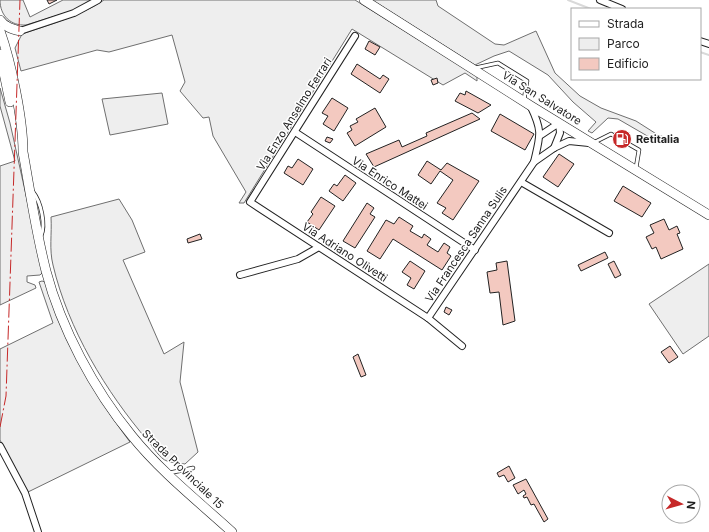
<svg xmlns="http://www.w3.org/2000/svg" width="709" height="532" font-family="Inter,sans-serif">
<rect width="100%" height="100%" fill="#fff"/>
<g fill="#eee" stroke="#6f6f6f">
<path d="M0,0H23L30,17L63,0H93L75,10L26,25C11,26 0,16 0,0Z"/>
<path d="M104,0H355L477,76V81L465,73L443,85L352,29L244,203H239L246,192L213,136L209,117L203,118L180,91L185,82L172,35L109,52L97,50L21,71L15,48L22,34C50,24 79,17 104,0Z"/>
<polygon points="372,0 436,0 438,6 495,44 504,45 536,31 555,73 580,96 601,108 636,121 658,135 677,141 656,141 618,119 608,118 592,133 588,131 596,122 573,102 548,75 509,51 494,56 475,65"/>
<polygon points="0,88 10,123 43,272 40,275 27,276 27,282 35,285 36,288 0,305 0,166 15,161 0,106"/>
<polygon points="162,93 168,124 110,135 102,99"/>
<path d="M119,199L132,220L145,252L123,260L164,354L184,342L180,382L198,452L185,464C179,463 172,463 167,461C160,459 153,447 148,441C106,392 68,329 53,265C49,249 52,234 51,217Z"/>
<polygon points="709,264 709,336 683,354 649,304"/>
<path d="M42,281L45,282C64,342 93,393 130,442L28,492L0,440V349L53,323L39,282Z"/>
</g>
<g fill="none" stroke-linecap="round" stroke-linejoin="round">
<g stroke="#d9d9d9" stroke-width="2">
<polyline points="568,0 591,9"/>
<polyline points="700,52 709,55"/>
</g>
</g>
<g fill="#f3c9c0" stroke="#222">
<polygon points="47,0 57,0 49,4"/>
<polygon points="369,41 380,47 375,55 365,49"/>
<polygon points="357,64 380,79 383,75 389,79 380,93 351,74"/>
<polygon points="437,78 438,83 433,85 431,80"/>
<polygon points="466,91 491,105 478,113 455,101 460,93 465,95"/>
<polygon points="332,98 348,108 334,131 323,124 328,116 322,113"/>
<polygon points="375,108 386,127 355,146 347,133 352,130 350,126 358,122 356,119"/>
<polygon points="472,113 480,119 374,167 366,154 399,140 402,147 427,136 426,133"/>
<polygon points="500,114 534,134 525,150 491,131"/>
<polygon points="327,137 333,139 330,143 325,141"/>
<polygon points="559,154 574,164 558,187 543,177"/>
<polygon points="298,159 313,169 303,185 284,173 288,166 292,168"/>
<polygon points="427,161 441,170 447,163 479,181 453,220 442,213 446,208 437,203 453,180 440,171 431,184 418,175"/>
<polygon points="345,175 356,183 343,201 329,191 334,184 337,186"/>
<polygon points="623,186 651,203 642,217 614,201"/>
<polygon points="321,197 335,206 319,230 307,222 313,214 311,212"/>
<polygon points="367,203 374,208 370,214 375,217 355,248 343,241"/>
<polygon points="399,217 413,226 410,231 422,238 424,234 431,239 427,245 438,252 444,243 450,247 447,253 451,256 442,270 393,239 380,259 367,251 386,220 394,224"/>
<polygon points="664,219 669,230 677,226 680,233 677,234 683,249 661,259 656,247 652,249 646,237 654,233 650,225"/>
<polygon points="200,234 202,239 188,243 187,239"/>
<polygon points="605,252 608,258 581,271 578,265"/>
<polygon points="410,261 425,271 414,289 407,285 411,278 402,272"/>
<polygon points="507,261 515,321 503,325 499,292 490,293 487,272 497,270 496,263"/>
<polygon points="614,261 621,275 615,278 608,264"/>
<polygon points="446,307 452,310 449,315 444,312"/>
<polygon points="670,346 678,357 669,363 661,352"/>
<polygon points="358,354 366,375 361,377 353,357"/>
<polygon points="509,466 515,478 508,482 504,475 499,477 497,473"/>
<polygon points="526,479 548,519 544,522 534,504 531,505 527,497 524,498 523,496 526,494 524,490 518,494 513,485"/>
</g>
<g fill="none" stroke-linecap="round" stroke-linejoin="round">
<defs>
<g id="lane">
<polyline points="475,68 498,63 527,81 524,100"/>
<polyline points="595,142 611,134 639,150 636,168"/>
<path d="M33,192C41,202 46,225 41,236"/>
<polyline points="169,473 193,468"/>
</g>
<g id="street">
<polyline points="600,0 622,9"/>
<polyline points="20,31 74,13 98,0"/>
<polyline points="355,36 250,202 428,318 462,346"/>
<polyline points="700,41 709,44"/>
<polyline points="295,132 475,250"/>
<polyline points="541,135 559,123 560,133 554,148"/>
<polyline points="534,162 554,148 569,141 589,143"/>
<polyline points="521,182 609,233"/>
<polyline points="240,275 298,259 319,247"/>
<path d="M428,318L534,162C540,136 543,132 531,107"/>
<polyline points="0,446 25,493 38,532"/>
</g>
<g id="secondary">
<polyline points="364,0 531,106 709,215"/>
<path d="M0,20C5,27 12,29 20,31"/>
<path d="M0,31C11,62 23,119 23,152C30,191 36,232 46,271C61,328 94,390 132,436C161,472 198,501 232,532"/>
<polyline points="0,54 10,102"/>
</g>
</defs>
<use href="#lane" stroke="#222" stroke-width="4.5"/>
<use href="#street" stroke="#222" stroke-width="8"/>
<use href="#secondary" stroke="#222" stroke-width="10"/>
<use href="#lane" stroke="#fff" stroke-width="3"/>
<use href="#street" stroke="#fff" stroke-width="6"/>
<use href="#secondary" stroke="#fff" stroke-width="9"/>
<polyline stroke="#c62828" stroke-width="1" stroke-dasharray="14 3 2 3" stroke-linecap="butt" points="0,427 6,396 20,0"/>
</g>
<defs>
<symbol id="fuel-disc" viewBox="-11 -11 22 22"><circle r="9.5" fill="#c62828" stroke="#fff"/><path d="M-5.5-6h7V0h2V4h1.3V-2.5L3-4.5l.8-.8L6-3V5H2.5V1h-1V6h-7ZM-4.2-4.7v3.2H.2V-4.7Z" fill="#fff"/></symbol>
</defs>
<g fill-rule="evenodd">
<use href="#fuel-disc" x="611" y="128" width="22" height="22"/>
</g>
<g text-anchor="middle" stroke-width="3" stroke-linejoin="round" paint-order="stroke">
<g font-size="11" fill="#222" stroke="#fff">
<text transform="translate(542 98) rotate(32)" y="4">Via San Salvatore</text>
<text transform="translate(294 114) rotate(-58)" y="4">Via Enzo Anselmo Ferrari</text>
<text transform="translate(390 183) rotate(33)" y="4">Via Enrico Mattei</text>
<text transform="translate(466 244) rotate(-56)" y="4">Via Francesca Sanna Sulis</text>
<text transform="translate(345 252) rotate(33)" y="4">Via Adriano Olivetti</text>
<text transform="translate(183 469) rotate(44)" y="4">Strada Provinciale 15</text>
</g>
<g font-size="11" font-weight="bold" fill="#222" stroke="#fff" text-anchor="start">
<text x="636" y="143">Retitalia</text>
</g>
</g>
<rect x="571" y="8" width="130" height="72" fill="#ffffff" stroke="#a7a7a7"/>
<rect x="579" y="21" width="20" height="6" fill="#ffffff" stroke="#a7a7a7"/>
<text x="607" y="28" font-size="12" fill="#222222">Strada</text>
<rect x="579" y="38" width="20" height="12" fill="#eeeeee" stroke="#a7a7a7"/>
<text x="607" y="48" font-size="12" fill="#222222">Parco</text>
<rect x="579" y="58" width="20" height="12" fill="#f3c9c0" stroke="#a7a7a7"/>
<text x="607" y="68" font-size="12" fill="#222222">Edificio</text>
<g transform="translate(681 504) rotate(96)"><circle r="19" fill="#ffffff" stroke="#a7a7a7"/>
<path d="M0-3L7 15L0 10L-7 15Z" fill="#c62828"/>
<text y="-6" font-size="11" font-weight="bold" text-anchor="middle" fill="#222222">N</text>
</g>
</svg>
